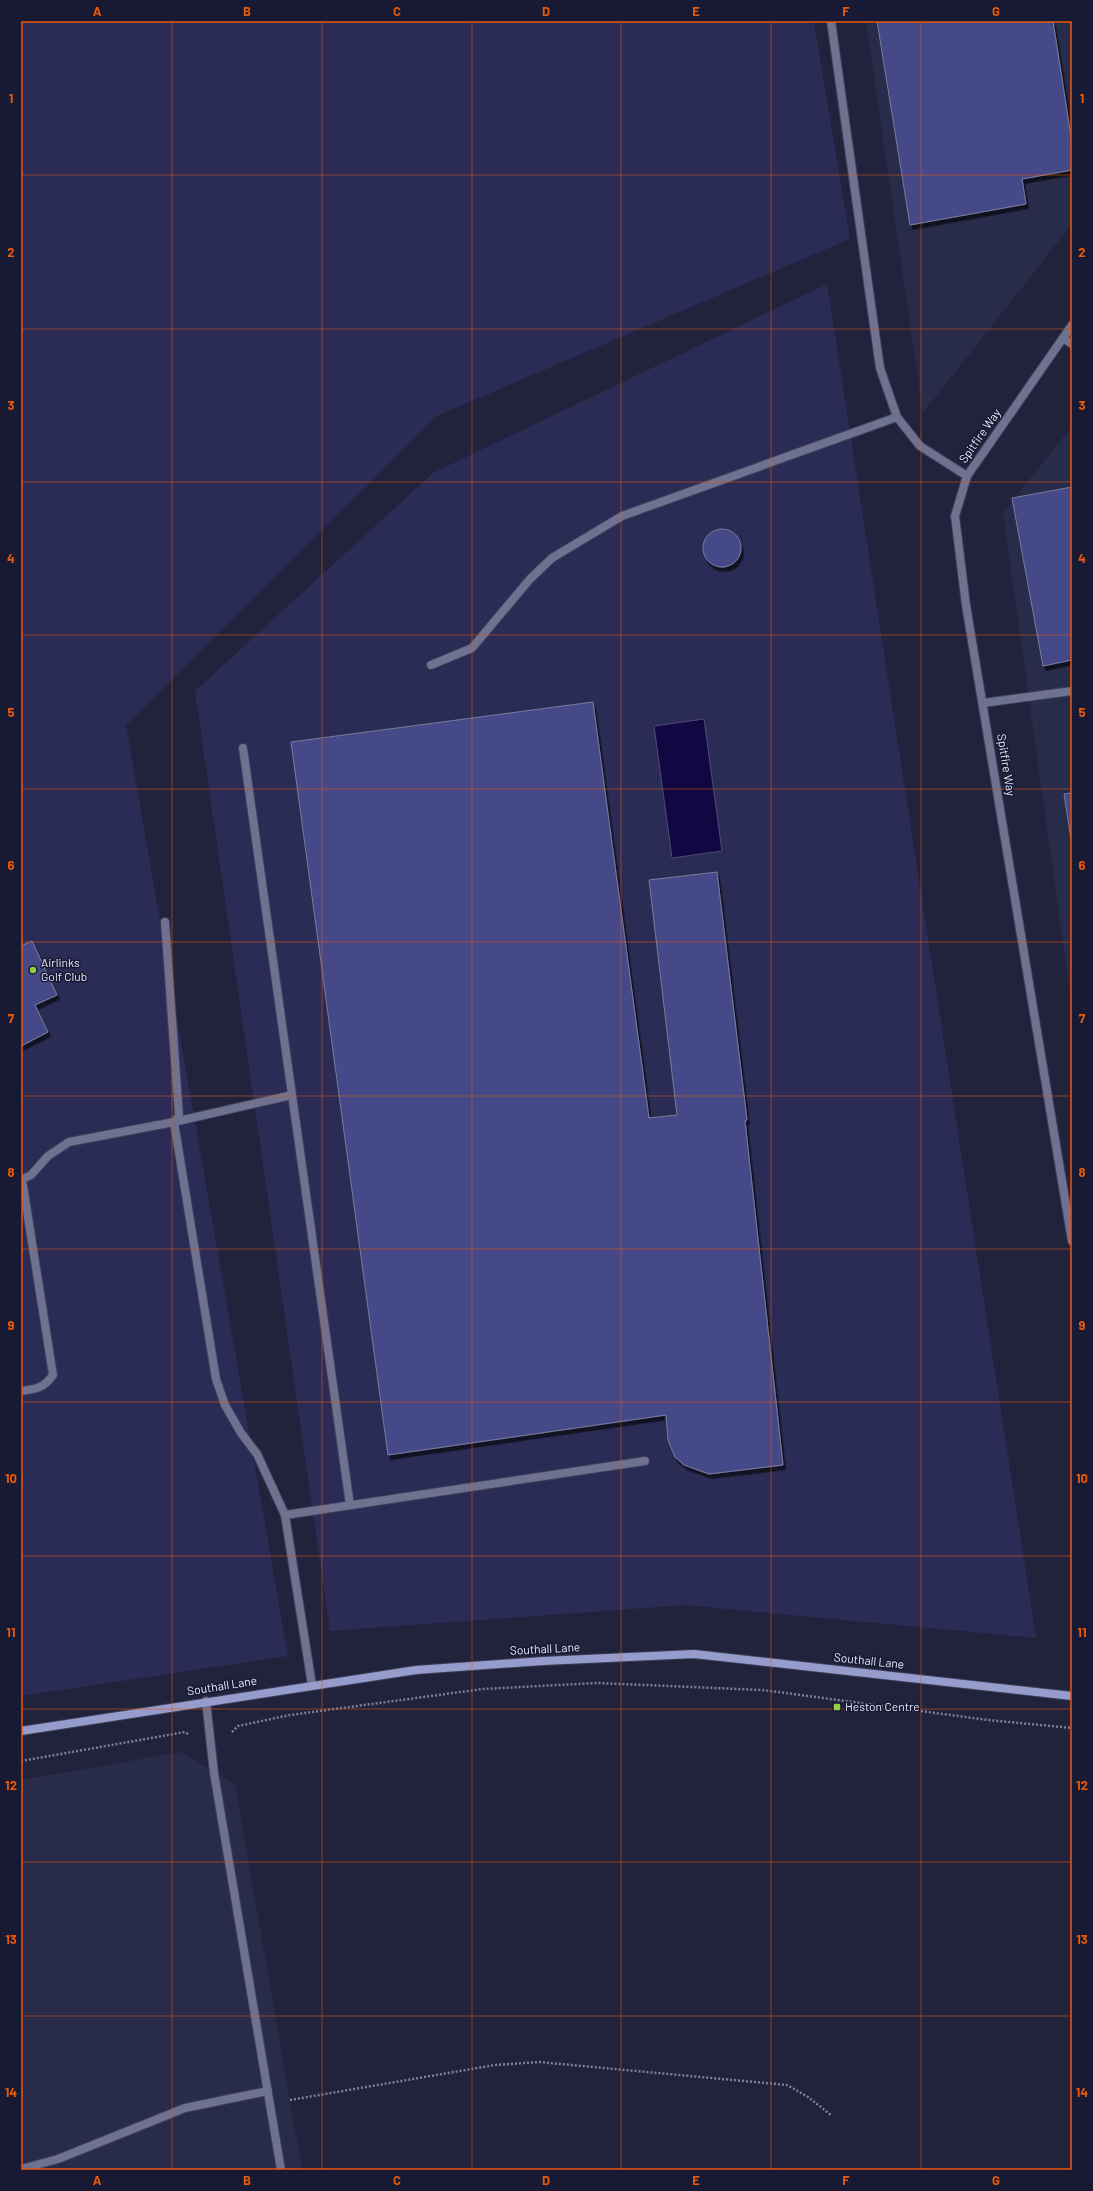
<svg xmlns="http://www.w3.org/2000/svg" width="1093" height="2191" font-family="Barlow,sans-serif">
<defs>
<filter id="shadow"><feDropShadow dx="2.5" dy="4.5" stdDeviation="0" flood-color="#0009"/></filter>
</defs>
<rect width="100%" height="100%" fill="#21233d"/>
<g fill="#292b4b">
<polygon points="866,21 1072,21 1072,224 923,413"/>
<polygon points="1072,426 1072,1007 1003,513"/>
<polygon points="181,1752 235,1784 302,2170 21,2170 21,1780"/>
</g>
<g fill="#2a2c56">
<polygon points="21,21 814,21 850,239 437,416 126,725 288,1656 21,1696"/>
<polygon points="827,284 1036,1638 685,1605 330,1631 195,691 433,473"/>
</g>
<polygon fill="#110843" stroke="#514b7a" points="704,719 722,851 672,858 654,726"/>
<g fill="#454888" stroke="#797d9c" filter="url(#shadow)">
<polygon points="877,21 1053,21 1072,143 1072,170 1022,179 1026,204 910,225"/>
<polygon points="1072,487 1072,660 1043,666 1012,498"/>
<circle cx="722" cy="548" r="19"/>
<polygon points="593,702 649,1118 677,1115 649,880 717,872 747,1120 745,1121 783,1465 709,1474 684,1465 675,1457 668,1440 666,1415 388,1455 291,742"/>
<polygon points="1072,793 1072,845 1064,794"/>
<polygon points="32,941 57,995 35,1005 48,1032 21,1046 21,946"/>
</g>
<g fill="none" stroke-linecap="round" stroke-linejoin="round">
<defs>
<g id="lane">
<polyline points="831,21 880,368 897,417 920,446 967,476"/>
<polyline points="1072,325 967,476 955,516 966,605 1072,1241"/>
<polyline points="1063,338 1072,344"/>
<polyline points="431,665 472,648 530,579 552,558 622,516 897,417"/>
<polyline points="983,703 1072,691"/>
<polyline points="243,748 350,1505"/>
<polyline points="165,922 179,1116 174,1122 216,1379 225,1405 241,1433 257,1454 285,1515 312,1685"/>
<polyline points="21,1180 31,1175 48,1156 69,1142 174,1122 292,1095"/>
<path d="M21,1391C36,1389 44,1388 53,1375L22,1179"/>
<polyline points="285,1515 645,1461"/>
<polyline points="206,1701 214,1773 281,2170"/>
<polyline points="21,2169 58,2159 185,2108 268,2091"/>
</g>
<polyline id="secondary" points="21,1731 416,1670 543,1661 694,1654 1072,1696"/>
</defs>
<use href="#lane" stroke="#3c3f57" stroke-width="10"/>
<use href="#secondary" stroke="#3c3f57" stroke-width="10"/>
<g stroke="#7d8096" stroke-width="2.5" stroke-dasharray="2 2" stroke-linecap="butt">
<polyline points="232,1732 238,1726 290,1715 483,1689 596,1683 763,1690 988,1720 1072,1728"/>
<polyline points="21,1761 185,1732 188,1734"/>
<polyline points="290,2100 495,2065 539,2062 787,2085 808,2097 831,2115"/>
</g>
<use href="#lane" stroke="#6e718f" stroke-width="8"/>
<use href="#secondary" stroke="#969ccc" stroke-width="8"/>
</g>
<path fill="none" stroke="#e8590c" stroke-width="1" stroke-opacity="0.55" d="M172,21V2170M322,21V2170M472,21V2170M621,21V2170M771,21V2170M921,21V2170M21,175H1072M21,329H1072M21,482H1072M21,635H1072M21,789H1072M21,942H1072M21,1096H1072M21,1249H1072M21,1402H1072M21,1556H1072M21,1709H1072M21,1862H1072M21,2016H1072"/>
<g fill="#93cc3d" stroke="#181932" stroke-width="1.5">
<circle cx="33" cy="970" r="4"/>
<rect x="833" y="1703" width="8" height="8" rx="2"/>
</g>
<g text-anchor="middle" stroke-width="3" stroke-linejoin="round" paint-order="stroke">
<g font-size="12" fill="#e5e8fa" stroke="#181932">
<text transform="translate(980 436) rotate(-55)" y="4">Spitfire Way</text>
<text transform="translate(1006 765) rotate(81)" y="4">Spitfire Way</text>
<text transform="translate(545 1649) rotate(-3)" y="4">Southall Lane</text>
<text transform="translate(869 1661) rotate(6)" y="4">Southall Lane</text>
<text transform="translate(222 1686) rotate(-9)" y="4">Southall Lane</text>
</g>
<g font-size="12" fill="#e5e8fa" stroke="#181932" text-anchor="start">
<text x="41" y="967">Airlinks<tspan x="41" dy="14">Golf Club</tspan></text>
<text x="845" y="1711">Heston Centre</text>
</g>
</g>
<rect width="1093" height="2191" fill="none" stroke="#181932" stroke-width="44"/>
<rect x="22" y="22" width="1049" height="2147" fill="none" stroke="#e8590c" stroke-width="1.5"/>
<g font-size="13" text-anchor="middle" font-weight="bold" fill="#e8590c">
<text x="97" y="16">A</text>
<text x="247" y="16">B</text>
<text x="397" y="16">C</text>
<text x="546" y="16">D</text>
<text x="696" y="16">E</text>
<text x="846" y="16">F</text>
<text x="996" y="16">G</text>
<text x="11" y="103">1</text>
<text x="1082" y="103">1</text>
<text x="11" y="257">2</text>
<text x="1082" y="257">2</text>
<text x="11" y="410">3</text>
<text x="1082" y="410">3</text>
<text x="11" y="563">4</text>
<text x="1082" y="563">4</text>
<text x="11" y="717">5</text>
<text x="1082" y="717">5</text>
<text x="11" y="870">6</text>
<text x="1082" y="870">6</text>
<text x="11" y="1023">7</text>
<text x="1082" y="1023">7</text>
<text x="11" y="1177">8</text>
<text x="1082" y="1177">8</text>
<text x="11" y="1330">9</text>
<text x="1082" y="1330">9</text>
<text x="11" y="1483">10</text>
<text x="1082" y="1483">10</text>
<text x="11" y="1637">11</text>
<text x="1082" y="1637">11</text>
<text x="11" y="1790">12</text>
<text x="1082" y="1790">12</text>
<text x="11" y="1944">13</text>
<text x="1082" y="1944">13</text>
<text x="11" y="2097">14</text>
<text x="1082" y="2097">14</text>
<text x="97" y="2185">A</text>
<text x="247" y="2185">B</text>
<text x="397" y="2185">C</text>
<text x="546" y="2185">D</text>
<text x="696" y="2185">E</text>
<text x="846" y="2185">F</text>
<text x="996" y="2185">G</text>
</g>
</svg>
